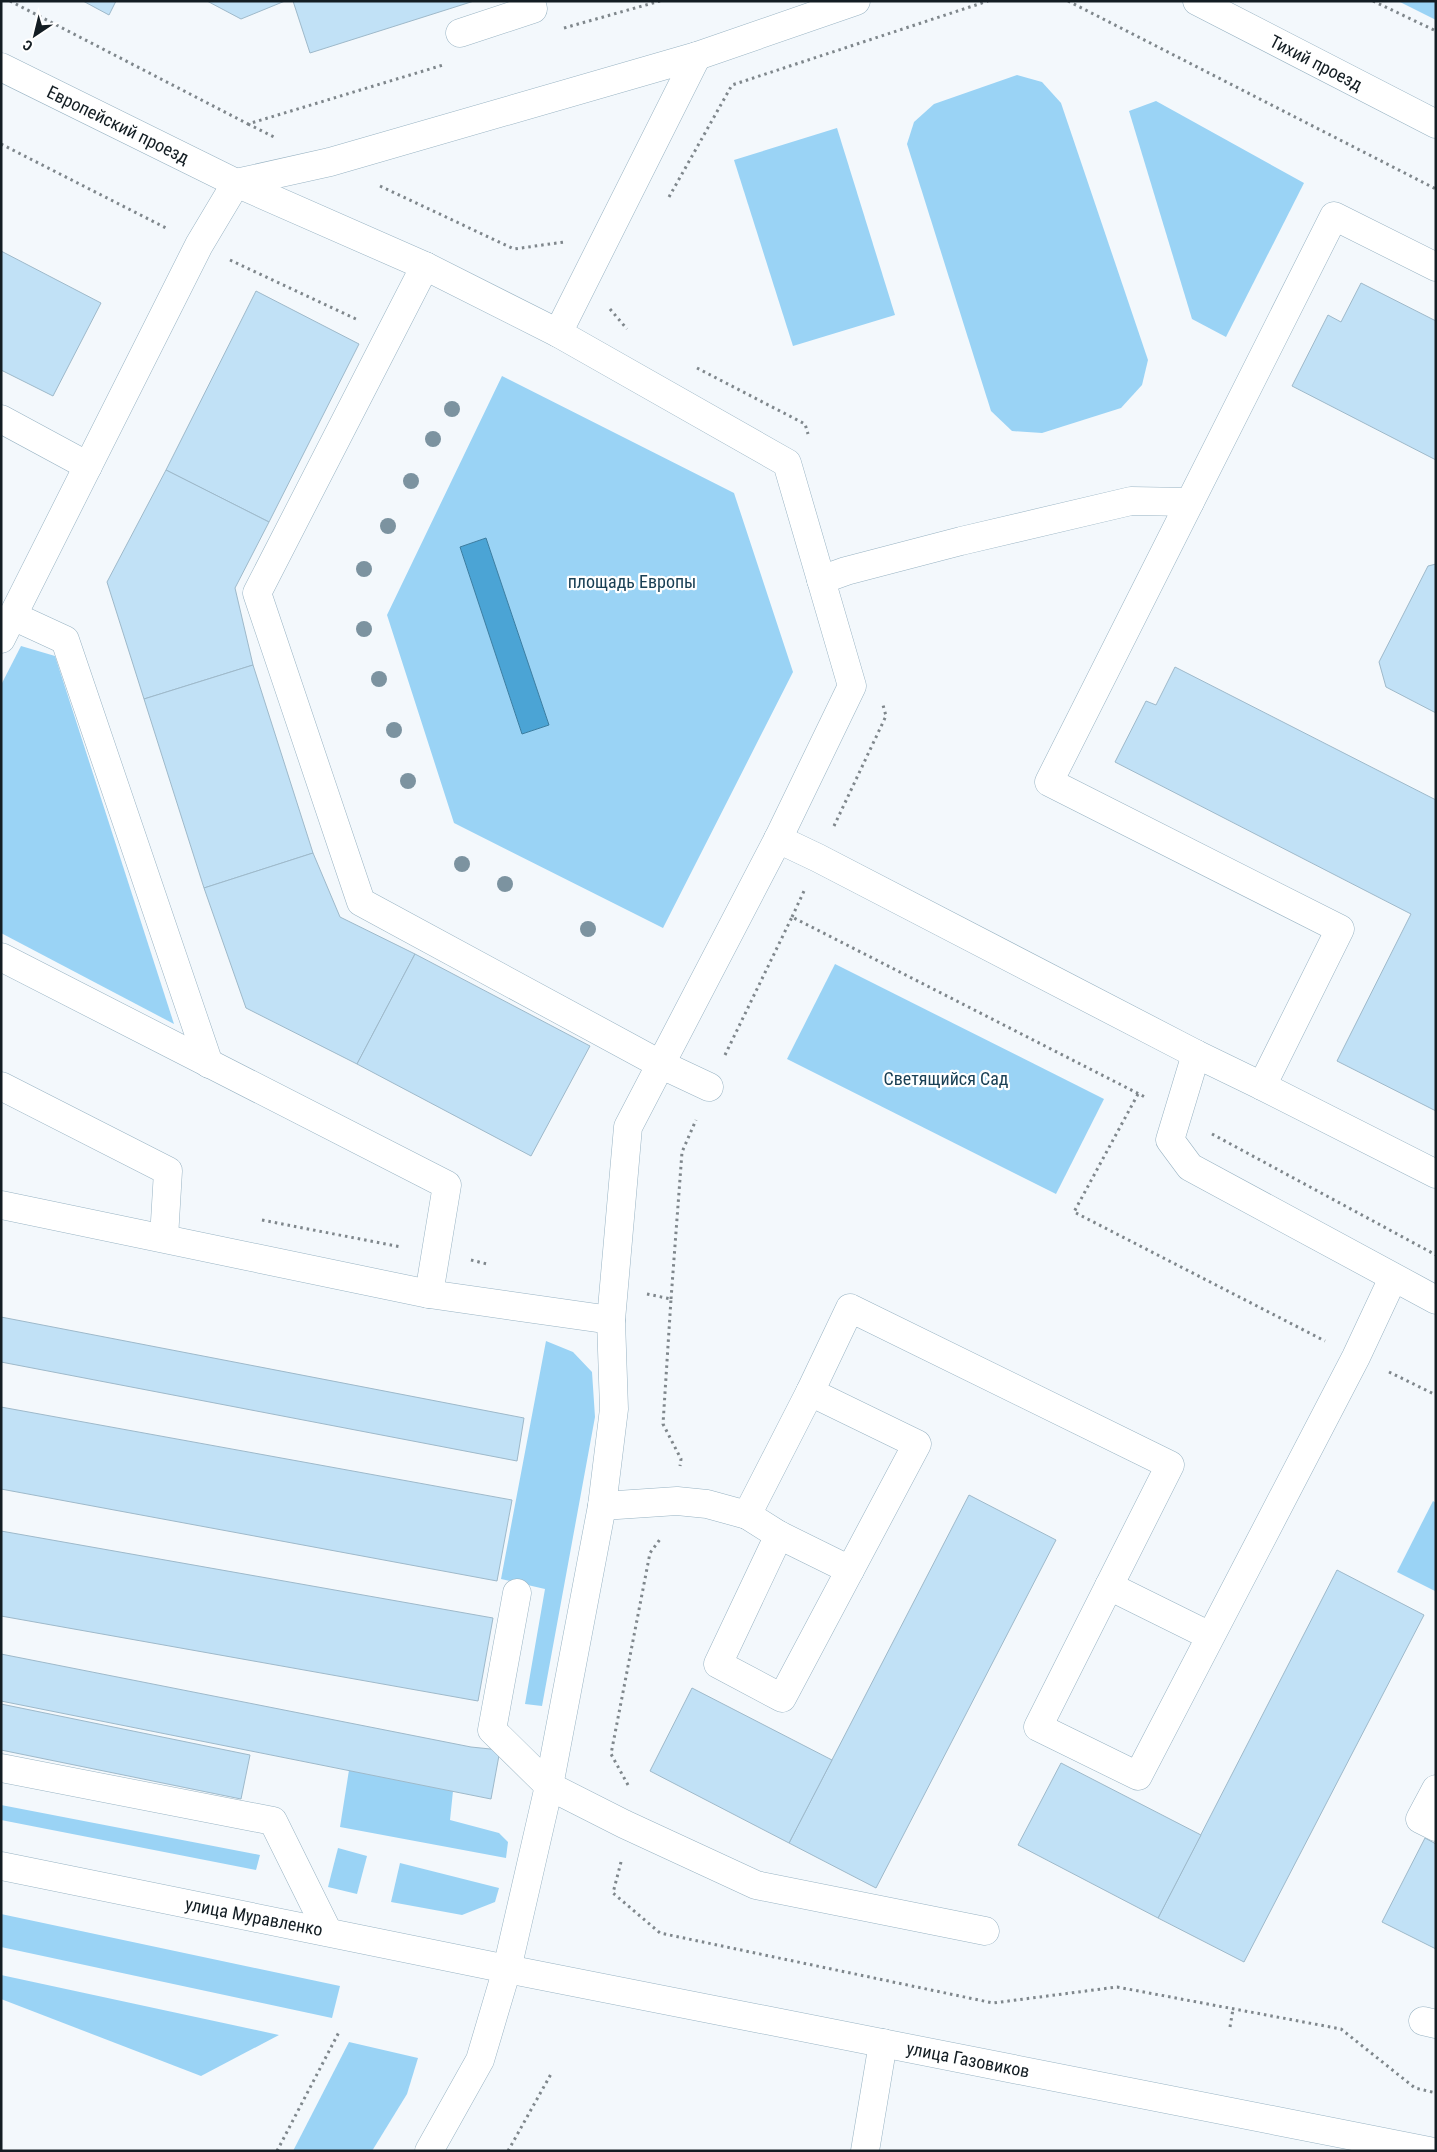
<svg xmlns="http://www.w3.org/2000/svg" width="1437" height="2152" font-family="'Roboto Condensed',sans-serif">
<rect width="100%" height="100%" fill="#f3f8fc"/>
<g fill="#9ad3f5" fill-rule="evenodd">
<polygon points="1398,1 1436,1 1436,20"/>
<polygon points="1017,75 1042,82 1061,103 1148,360 1142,385 1121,408 1042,433 1012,431 991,411 907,144 914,122 934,104"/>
<polygon points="1156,101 1304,183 1226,337 1192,319 1129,111"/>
<polygon points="837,128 895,315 793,346 734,160"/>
<path d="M502,376L734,493L793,672L663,928L454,823L387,615ZM486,538L549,725L522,734L460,547Z"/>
<polygon points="21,646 55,656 174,1024 1,933 1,685"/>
<polygon points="835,964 1104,1099 1056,1194 787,1059"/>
<polygon points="546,1341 573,1352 592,1372 595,1417 542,1706 525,1704 545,1589 501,1579"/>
<polygon points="1433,1501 1436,1503 1435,1591 1397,1572"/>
<polygon points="349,1770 453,1791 450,1820 499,1833 508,1842 506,1858 340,1827"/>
<polygon points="1,1805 260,1855 256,1870 1,1820"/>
<polygon points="338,1848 367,1856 357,1894 328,1887"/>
<polygon points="400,1863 499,1888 495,1902 462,1915 391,1902"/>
<polygon points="1,1914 340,1986 332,2018 1,1947"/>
<polygon points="1,1975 279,2035 201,2076 1,1999"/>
<polygon points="349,2042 418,2058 407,2094 372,2151 293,2151"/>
</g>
<polygon fill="#4ba4d5" stroke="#3a7ca0" points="486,538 549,725 522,734 460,547"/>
<g fill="#c1e1f6" stroke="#9eb9ca">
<polygon points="83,1 116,1 109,15"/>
<polygon points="207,1 285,1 241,19"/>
<polygon points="293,1 474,1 310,53"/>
<polygon points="1,251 101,303 53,396 1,370"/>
<polygon points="1361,283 1436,321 1436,460 1292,386 1328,315 1341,322"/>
<polygon points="256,291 359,344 269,522 166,470"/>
<polygon points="166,470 269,522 235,588 253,665 144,699 107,582"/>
<polygon points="1436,564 1436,713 1386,687 1379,662 1428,566"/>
<polygon points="253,665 313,853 204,888 144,699"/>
<polygon points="1175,667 1436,800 1436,1111 1337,1061 1411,914 1115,762 1146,701 1156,705"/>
<polygon points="313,853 340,917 415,954 357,1064 246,1008 204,888"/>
<polygon points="415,954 590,1046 531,1156 357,1064"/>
<polygon points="1,1317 524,1418 517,1461 1,1362"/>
<polygon points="1,1407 512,1500 497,1581 1,1489"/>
<polygon points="969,1495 1056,1540 876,1888 789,1843"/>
<polygon points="1,1531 493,1618 478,1701 1,1616"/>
<polygon points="1337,1570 1424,1615 1244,1962 1158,1918"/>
<polygon points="1,1654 471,1747 500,1750 491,1799 1,1701"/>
<polygon points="692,1688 832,1760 789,1843 650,1771"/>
<polygon points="1,1704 250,1755 241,1799 1,1750"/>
<polygon points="1061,1763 1201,1835 1158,1918 1018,1845"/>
<polygon points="1425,1838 1436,1844 1436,1949 1382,1922"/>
</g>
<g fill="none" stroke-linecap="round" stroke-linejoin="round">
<defs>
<g id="minor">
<polyline points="1197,1 1436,124"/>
<polyline points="460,33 533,9 531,1"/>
<polyline points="1,67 236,183 425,266 558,333 787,463 852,686 778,839 628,1127 611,1320 614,1409 602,1506 549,1786 507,1969 480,2060 429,2151"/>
<polyline points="425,266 257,593 361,902 660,1064 709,1087"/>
<polyline points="1436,267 1334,216 1049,782 1340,929 1262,1086 1436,1174"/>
<polyline points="558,333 697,56"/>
<polyline points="1,419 88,466"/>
<polyline points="821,580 846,571 961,541 1131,501 1190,502"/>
<polyline points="13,616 65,640 209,1064"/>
<polyline points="1,639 199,245 236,183 330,162 697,56 856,1"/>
<polyline points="778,839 818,858 1196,1054 1170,1140 1190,1167 1436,1300"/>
<polyline points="1,957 447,1185 429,1294"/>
<polyline points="1196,1054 1262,1086"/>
<polyline points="1,1086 168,1171 164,1238"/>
<polyline points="1,1205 429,1294 611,1320"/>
<polyline points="602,1506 677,1501 707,1504 747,1515 779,1535 850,1570"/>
<polyline points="747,1515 810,1392 850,1308 1170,1465 1109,1586"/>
<polyline points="779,1535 718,1664 782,1698 917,1444 810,1392"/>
<polyline points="517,1593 492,1730 549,1786 624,1824 756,1885 985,1931"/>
<polyline points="1210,1636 1109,1586 1038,1727 1138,1776 1356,1357 1393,1278"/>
<polyline points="1,1768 273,1821 328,1932"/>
<polyline points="1436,1789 1420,1819 1436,1827"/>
<polyline points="1423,2021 1436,2024"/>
<polyline points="865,2151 883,2043"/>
</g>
<polyline id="major" points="1,1866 507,1969 1429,2151"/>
</defs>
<use href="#minor" stroke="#98b3c3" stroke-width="29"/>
<use href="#major" stroke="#98b3c3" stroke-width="29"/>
<g stroke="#7f878c" stroke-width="3" stroke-dasharray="2.5 4" stroke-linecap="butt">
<polyline points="10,1 248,124 443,65"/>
<polyline points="1068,1 1436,189"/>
<polyline points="1373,1 1436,31"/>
<polyline points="564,28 660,1"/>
<polyline points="248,124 274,137"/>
<polyline points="1,144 168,229"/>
<polyline points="380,186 514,249 564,242"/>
<polyline points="669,197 732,85 988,1"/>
<polyline points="230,260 358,320"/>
<polyline points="610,309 627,329"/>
<polyline points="697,368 805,424 808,434"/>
<polyline points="834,826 886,716 883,705"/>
<polyline points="792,917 804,891"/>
<polyline points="725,1055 792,917 1145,1097"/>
<polyline points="1138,1094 1074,1212 1325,1341"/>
<polyline points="1212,1134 1436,1255"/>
<polyline points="262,1220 401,1247"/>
<polyline points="471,1260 487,1264"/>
<polyline points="647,1294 671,1299 663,1424 681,1459 680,1466"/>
<polyline points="671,1299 682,1152 696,1120"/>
<polyline points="1389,1372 1436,1395"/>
<polyline points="628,1785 611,1754 650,1553 661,1538"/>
<polyline points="621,1862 613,1893 660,1933 993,2003 1117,1987 1341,2029 1415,2088 1436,2093"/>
<polyline points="1230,2027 1233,2009"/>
<polyline points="277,2151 339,2032"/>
<polyline points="508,2151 551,2074"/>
</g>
<use href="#minor" stroke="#fff" stroke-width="28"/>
<use href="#major" stroke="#fff" stroke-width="28"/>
</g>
<g fill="#7c93a0">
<circle cx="452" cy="409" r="8"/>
<circle cx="433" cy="439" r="8"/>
<circle cx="411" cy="481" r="8"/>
<circle cx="388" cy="526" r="8"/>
<circle cx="364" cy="569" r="8"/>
<circle cx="364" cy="629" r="8"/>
<circle cx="379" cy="679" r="8"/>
<circle cx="394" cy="730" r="8"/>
<circle cx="408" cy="781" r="8"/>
<circle cx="462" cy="864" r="8"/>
<circle cx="505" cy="884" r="8"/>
<circle cx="588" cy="929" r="8"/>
</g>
<g text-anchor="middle" stroke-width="4.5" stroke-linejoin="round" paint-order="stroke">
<g font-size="18" fill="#131d23" stroke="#fff">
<text transform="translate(1316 63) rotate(27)" y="6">Тихий проезд</text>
<text transform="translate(118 125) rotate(26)" y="6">Европейский проезд</text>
<text transform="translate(254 1917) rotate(11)" y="6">улица Муравленко</text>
<text transform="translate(968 2060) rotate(11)" y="6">улица Газовиков</text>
</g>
<g font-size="18" fill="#1a4055" stroke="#fff">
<text x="632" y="588">площадь Европы</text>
<text x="946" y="1085">Светящийся Сад</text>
</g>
</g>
<rect width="1437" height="2152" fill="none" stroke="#131d23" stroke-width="5"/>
<g transform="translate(35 35) rotate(215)" stroke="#ffffff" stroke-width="4" paint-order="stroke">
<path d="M0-4L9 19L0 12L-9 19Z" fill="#131d23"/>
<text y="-8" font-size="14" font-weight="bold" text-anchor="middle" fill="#131d23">С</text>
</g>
</svg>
